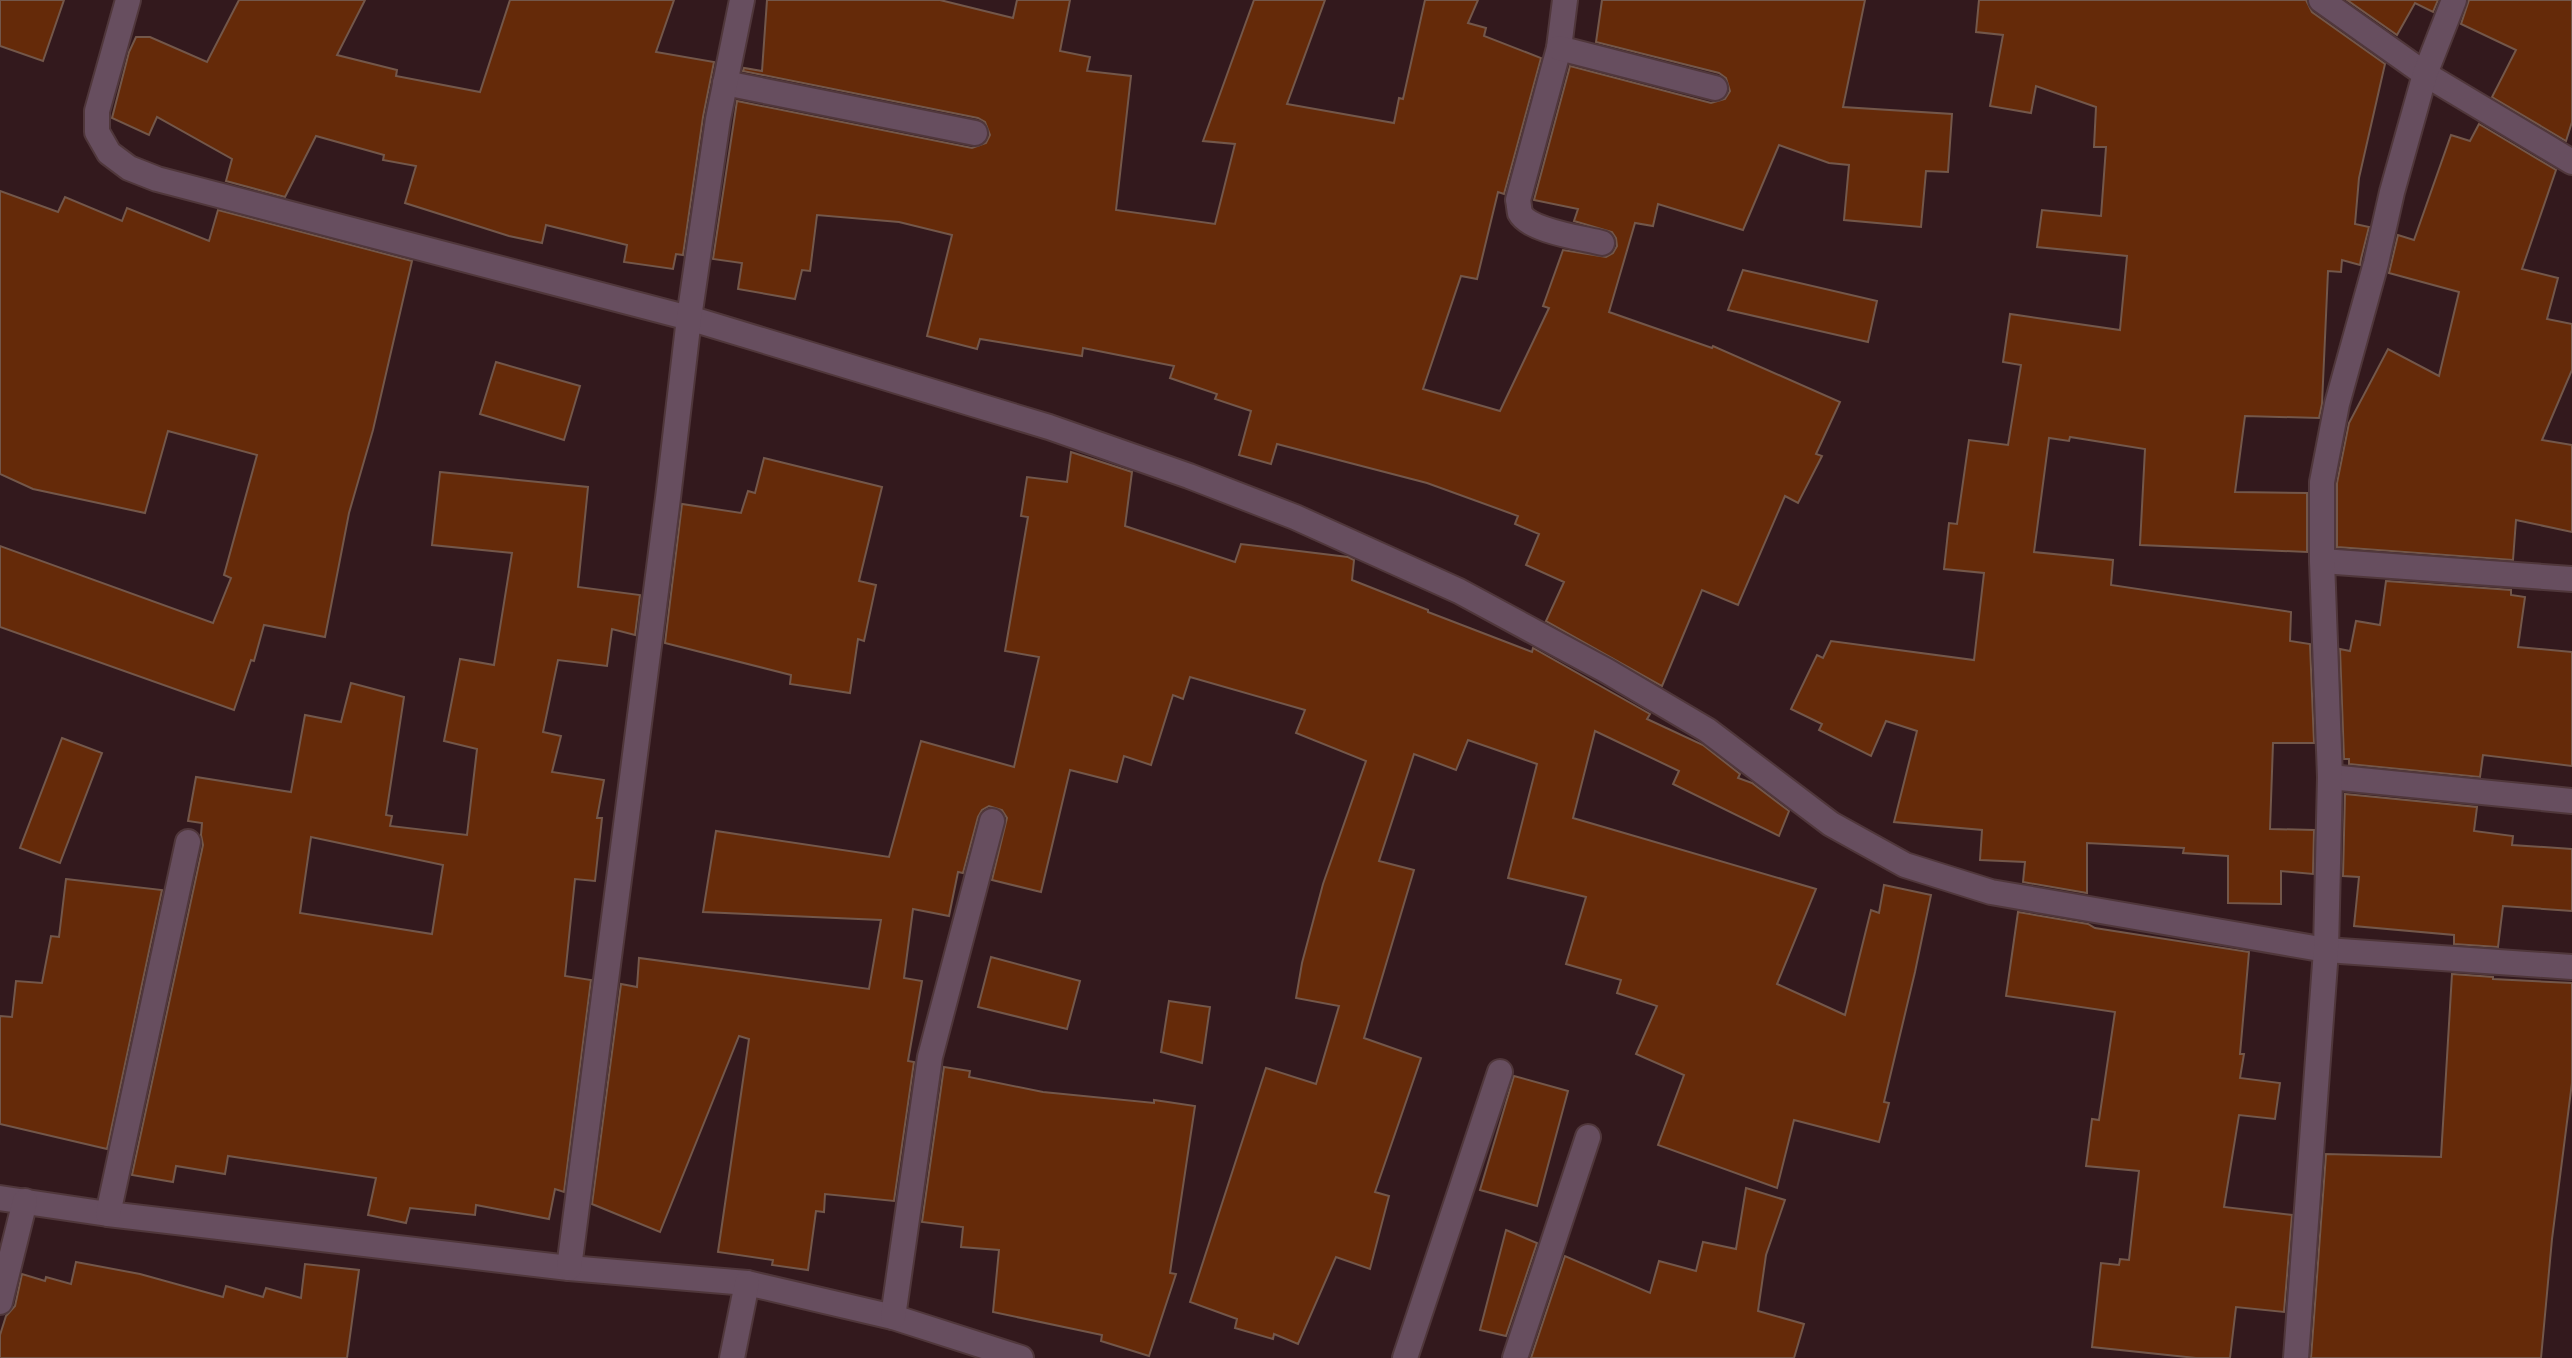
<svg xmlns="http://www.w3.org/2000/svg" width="2572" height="1358" font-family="'PT Sans Narrow',sans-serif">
<rect width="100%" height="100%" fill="#33191d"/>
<g fill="#652a09" stroke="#73574a" stroke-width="2" fill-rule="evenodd">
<polygon points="0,0 64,0 43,61 0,46"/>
<polygon points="239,0 365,0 337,55 397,70 396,76 480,92 510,0 674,0 656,52 714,62 703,117 683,255 676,254 673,269 624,262 627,245 546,225 542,243 509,236 405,203 416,166 383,160 384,155 316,136 285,197 226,181 232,159 157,117 149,135 112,118 129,52 136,37 150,37 207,62"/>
<polygon points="767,0 940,0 1013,18 1017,0 1070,0 1060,51 1090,57 1087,71 1131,76 1116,210 1215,224 1235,144 1203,141 1254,0 1325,0 1287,104 1394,123 1399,98 1403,99 1425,0 1478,0 1468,23 1486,28 1484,36 1541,58 1504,194 1498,192 1477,279 1461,276 1423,389 1500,411 1549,308 1543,306 1563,250 1606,257 1613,253 1617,246 1616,238 1612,232 1574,221 1578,209 1534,200 1570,66 1711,103 1725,99 1730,91 1726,78 1719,73 1596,42 1602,0 1865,0 1843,107 1952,114 1948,172 1926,171 1921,227 1844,220 1849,165 1829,163 1779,145 1743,230 1658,204 1653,226 1635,223 1609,312 1712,348 1713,346 1840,402 1816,454 1822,456 1798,503 1785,496 1738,605 1702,590 1662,686 1546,621 1564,582 1526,565 1539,534 1515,524 1518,516 1427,483 1277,444 1271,464 1239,455 1251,411 1215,399 1217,394 1170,378 1174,366 1083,348 1082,356 980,339 977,349 927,336 952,235 899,222 817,215 810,271 802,270 795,299 738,289 742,263 713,259 737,101 972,148 986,143 990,135 985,122 978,118 743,71 744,68 762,71"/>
<polygon points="1979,0 2306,0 2312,12 2385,64 2359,178 2355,224 2369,227 2361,259 2360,265 2342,260 2341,272 2328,271 2322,404 2319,418 2245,416 2235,492 2307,493 2307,552 2140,545 2145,449 2070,437 2069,441 2049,438 2034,552 2113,560 2111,585 2291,612 2290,641 2310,644 2314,743 2273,743 2270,829 2314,830 2313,874 2281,871 2281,904 2228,903 2228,856 2183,853 2184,848 2087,843 2087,893 2023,882 2025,862 1980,860 1982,830 1894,822 1917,731 1886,721 1871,756 1819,730 1822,724 1791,709 1817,655 1823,658 1831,641 1974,660 1984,573 1944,569 1949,523 1957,524 1969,440 2008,445 2021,365 2003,362 2010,314 2120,330 2127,256 2037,247 2042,210 2101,216 2106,147 2094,147 2096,107 2036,86 2031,113 1990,106 2003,35 1976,32"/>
<polygon points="2347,0 2438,0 2433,12 2415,3 2397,35"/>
<polygon points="2469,0 2572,0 2572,122 2566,141 2492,97 2516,50 2461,24"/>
<polygon points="2479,124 2556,170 2522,269 2558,278 2547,319 2572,324 2572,370 2542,440 2572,445 2572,532 2516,520 2513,560 2337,547 2337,483 2349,423 2388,349 2439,376 2459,292 2389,273 2398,235 2414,240 2451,135 2470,141"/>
<polygon points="0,191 58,212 65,197 122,221 127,208 209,241 218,210 412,261 373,430 349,513 325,637 264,625 254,661 251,660 234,710 0,627 0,546 213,623 231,578 224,575 257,455 168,431 145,513 33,489 0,474"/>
<polygon points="1743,270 1877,301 1868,342 1728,310"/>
<polygon points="496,362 580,386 564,440 480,414"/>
<polygon points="1071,452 1132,472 1125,526 1235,562 1241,544 1348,557 1354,560 1352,580 1428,610 1428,612 1532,652 1533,648 1650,714 1647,719 1703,745 1740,774 1738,778 1752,783 1789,811 1779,836 1673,784 1679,771 1595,731 1573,818 1816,889 1777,984 1845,1015 1871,910 1879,913 1884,885 1931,895 1915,972 1884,1102 1889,1103 1879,1142 1794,1120 1777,1188 1658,1145 1684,1075 1636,1054 1657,1006 1617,993 1621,980 1566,964 1586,897 1508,878 1537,764 1468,740 1456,770 1414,754 1379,861 1414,870 1364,1038 1421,1058 1375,1192 1389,1196 1370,1269 1336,1257 1298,1344 1274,1334 1273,1339 1235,1328 1237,1319 1190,1302 1266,1068 1316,1084 1339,1006 1296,998 1302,963 1323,884 1366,761 1296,733 1305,710 1190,677 1183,699 1173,695 1151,765 1124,756 1117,782 1070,770 1041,892 992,880 1007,818 1002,810 989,806 982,810 978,817 963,873 958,872 949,916 913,909 904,978 922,981 908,1061 914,1062 894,1201 825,1194 824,1212 816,1211 808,1270 772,1265 773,1260 718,1252 749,1039 739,1036 660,1232 592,1204 621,984 637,987 639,958 869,989 881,920 703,912 716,831 889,857 921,741 1014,767 1039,657 1005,651 1028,517 1021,516 1027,477 1067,482"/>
<polygon points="764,458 882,487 859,581 876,585 864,641 858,639 850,693 790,684 791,675 665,643 682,504 741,513 748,491 755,493"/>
<path d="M440,472L588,487L578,587L640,595L635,635L612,629L607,666L558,660L543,732L561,736L552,772L604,780L597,818H602L595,881L575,879L565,976L591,980L564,1192L555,1189L549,1219L476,1205L475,1215L410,1208L406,1223L368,1215L376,1178L228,1156L225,1174L176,1166L173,1182L132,1175L203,845L201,835L202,823L188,821L196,777L291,792L305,715L341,722L351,683L404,697L386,815L392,816L390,826L467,835L477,749L444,741L460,659L494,665L512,553L432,545ZM311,837L443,865L432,934L300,913Z"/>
<polygon points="2386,581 2511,590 2511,595 2525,597 2518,647 2572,652 2572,766 2483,755 2480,777 2349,764 2349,759 2344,759 2340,649 2350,651 2356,621 2380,625"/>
<polygon points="62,738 102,753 60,863 20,848"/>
<polygon points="2345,794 2477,807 2474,831 2513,836 2512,845 2572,849 2572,911 2503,906 2498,947 2454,944 2454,935 2354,926 2359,877 2343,876"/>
<polygon points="66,879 162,890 107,1149 0,1124 0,1016 12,1017 16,981 42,983 51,936 59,937"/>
<polygon points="2018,912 2088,924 2095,928 2249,952 2240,1054 2244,1054 2240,1078 2280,1083 2275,1119 2239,1115 2224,1207 2292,1215 2284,1312 2236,1307 2230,1358 2196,1358 2092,1347 2101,1263 2119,1265 2120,1259 2129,1260 2139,1171 2086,1166 2092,1119 2099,1120 2115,1012 2006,996"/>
<polygon points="991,957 1080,981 1067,1029 978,1007"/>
<polygon points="2452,974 2493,977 2493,979 2572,983 2572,1083 2552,1239 2541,1358 2311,1358 2326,1154 2441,1157"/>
<polygon points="1169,1001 1210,1007 1202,1063 1161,1052"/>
<polygon points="944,1067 970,1071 969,1077 1043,1092 1154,1103 1154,1100 1195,1106 1170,1273 1176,1274 1149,1356 1101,1341 1102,1335 993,1312 999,1250 961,1247 963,1227 922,1222"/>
<polygon points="1514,1076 1568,1091 1537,1206 1480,1190"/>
<polygon points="1746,1188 1785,1200 1766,1255 1758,1311 1804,1324 1794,1358 1531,1358 1565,1256 1650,1293 1659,1261 1696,1271 1703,1242 1736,1249"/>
<polygon points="1506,1230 1537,1243 1506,1336 1480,1330"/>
<polygon points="76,1262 140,1274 223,1297 226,1286 263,1297 266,1288 301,1298 305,1264 359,1270 347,1358 0,1358 0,1335 6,1316 15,1306 22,1274 45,1281 46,1277 71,1284"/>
</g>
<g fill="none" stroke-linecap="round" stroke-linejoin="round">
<defs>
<g id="street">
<polyline points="128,0 97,111 97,132 109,153 129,168 157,179 689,318 1049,427 1189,476 1295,517 1459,591 1607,671 1707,730 1831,824 1905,865 1991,892 2326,950 2572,967"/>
<path d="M1565,0L1559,48L1518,200C1519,204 1519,209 1520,213C1529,231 1583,238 1602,243"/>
<polyline points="2321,0 2425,74 2572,162"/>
<polyline points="1559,48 1715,88"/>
<polyline points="725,83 975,133"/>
<polyline points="2322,561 2572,579"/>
<polyline points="2330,777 2572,801"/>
<polyline points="0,1198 108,1214 569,1268 747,1283 893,1317 1021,1358"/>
<polyline points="108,1214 188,842"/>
<polyline points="569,1268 668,498 689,318 718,119 742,0"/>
<polyline points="0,1302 25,1201"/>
<polyline points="893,1317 930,1057 992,821"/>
<polyline points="732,1358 747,1283"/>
<polyline points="1405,1358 1500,1072"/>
<polyline points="1515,1358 1588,1137"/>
<polyline points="2296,1358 2326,950 2330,777 2322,561 2322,482 2337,404 2376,263 2392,192 2425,74 2454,0"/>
</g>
</defs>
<use href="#street" stroke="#50373b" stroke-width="28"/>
<use href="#street" stroke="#674e5f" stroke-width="24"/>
</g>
</svg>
